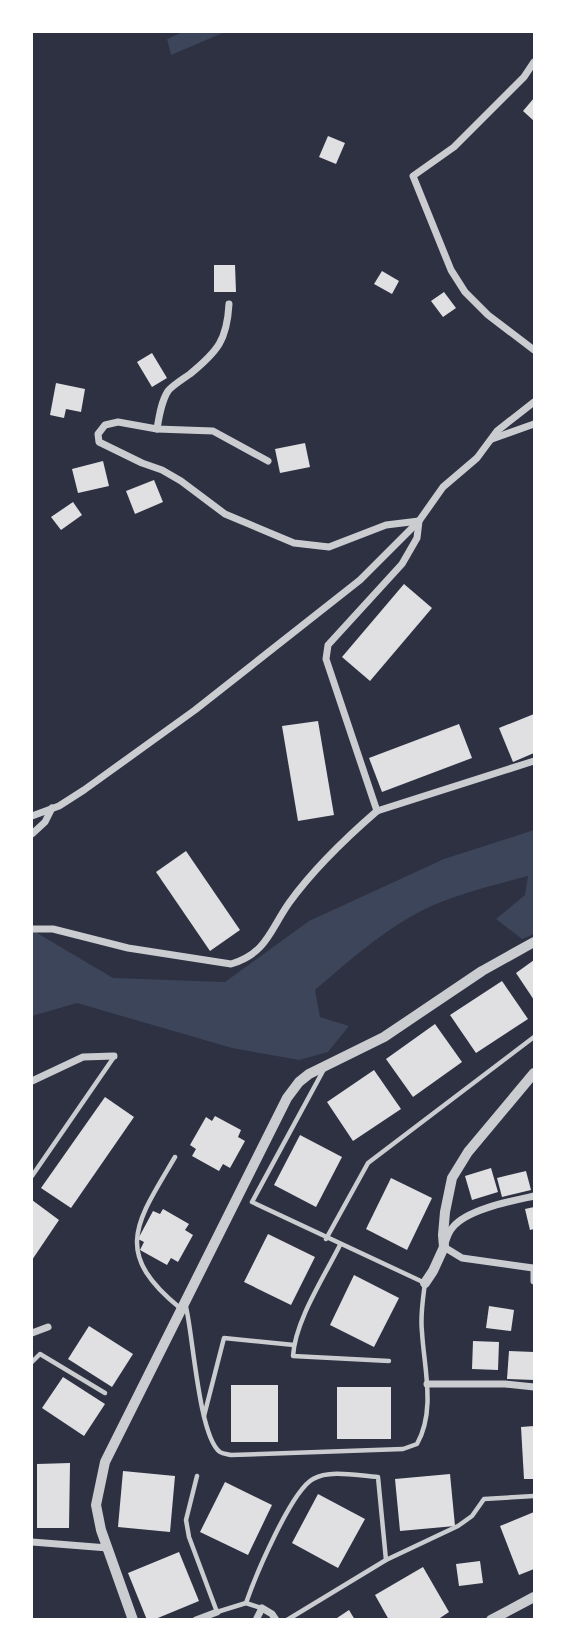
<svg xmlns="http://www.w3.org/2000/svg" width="566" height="1651" font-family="Helvetica,sans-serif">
<rect width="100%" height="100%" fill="#2d3142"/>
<g fill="#3c4559">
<polygon points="183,32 225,32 171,55 167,39"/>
<path d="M534,830V934L522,939L496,919L525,895L528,876C490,886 443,897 410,917C376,937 345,964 315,990L320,1017L349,1026L328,1052L299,1060L232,1048L77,1003L32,1016V930L113,978L225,982L309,921L444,859Z"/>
</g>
<g fill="#e0e0e3">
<polygon points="534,98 534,121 523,111"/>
<polygon points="328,136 345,143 336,164 319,157"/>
<polygon points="214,265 235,265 236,292 214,292"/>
<polygon points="382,271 399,281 392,294 374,284"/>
<polygon points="444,292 456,308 443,317 431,301"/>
<polygon points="152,353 167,378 152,387 137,362"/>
<polygon points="56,383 85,389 81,412 66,409 64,418 50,415"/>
<polygon points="305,443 310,467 280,473 275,449"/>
<polygon points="103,461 109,486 78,493 72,469"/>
<polygon points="154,480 163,502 135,514 126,491"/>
<polygon points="73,502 82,515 61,530 51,517"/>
<polygon points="404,584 432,608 370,681 342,657"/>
<polygon points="534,714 534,753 513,762 499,728"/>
<polygon points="318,721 334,815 298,821 282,726"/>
<polygon points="459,724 472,758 382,792 369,758"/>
<polygon points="186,851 240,930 210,951 156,872"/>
<polygon points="534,960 534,1000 516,973"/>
<polygon points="502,981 528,1019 476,1053 450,1015"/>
<polygon points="435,1024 462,1062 413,1097 386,1059"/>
<polygon points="374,1070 401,1109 353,1141 327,1102"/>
<polygon points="105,1097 134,1117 71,1208 41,1188"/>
<polygon points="215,1116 241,1130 238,1137 245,1141 230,1168 223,1164 219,1171 192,1156 196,1149 190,1145 206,1117 212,1121"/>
<polygon points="300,1135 342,1157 316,1207 274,1185"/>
<polygon points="491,1168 498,1192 472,1200 465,1176"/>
<polygon points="526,1171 531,1190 502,1197 497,1178"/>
<polygon points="391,1178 432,1198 407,1250 366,1229"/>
<polygon points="32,1200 59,1220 32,1260"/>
<polygon points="534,1207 534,1229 530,1230 525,1209"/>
<polygon points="163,1209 189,1224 185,1230 193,1235 178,1262 171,1258 167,1265 140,1250 144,1242 138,1239 153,1211 160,1214"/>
<polygon points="268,1234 315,1257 291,1305 244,1282"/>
<polygon points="354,1275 399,1298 374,1347 330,1325"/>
<polygon points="489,1306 514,1310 511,1331 486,1328"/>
<polygon points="89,1326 133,1354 112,1387 68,1359"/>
<polygon points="473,1341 499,1342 498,1370 472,1369"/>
<polygon points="509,1351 534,1352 534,1380 507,1379"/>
<polygon points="63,1377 105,1404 84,1436 42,1408"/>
<rect x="231" y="1385" width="47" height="57"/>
<rect x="337" y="1387" width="54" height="52"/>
<polygon points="534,1426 534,1479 524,1479 521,1427"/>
<polygon points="70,1463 69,1528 37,1528 37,1464"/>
<polygon points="123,1471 175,1476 170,1532 118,1527"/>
<polygon points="450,1474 455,1526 400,1531 395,1479"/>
<polygon points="225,1482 272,1505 248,1555 200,1532"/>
<polygon points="318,1494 365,1519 338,1568 292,1543"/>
<polygon points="534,1512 534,1569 519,1575 500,1526"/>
<polygon points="179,1552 199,1601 153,1620 147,1620 128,1573"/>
<polygon points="480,1561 483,1583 459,1586 456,1564"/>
<polygon points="423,1567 449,1612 437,1620 389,1620 375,1595"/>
<polygon points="349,1610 355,1620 334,1620"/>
</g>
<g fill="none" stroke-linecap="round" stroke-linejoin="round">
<g stroke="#caccd0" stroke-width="4.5">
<path d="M175,1157C137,1222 111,1252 180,1308"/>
<polyline points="32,1176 114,1057"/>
<polyline points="326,1239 368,1163 534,1037"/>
<path d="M340,1245C324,1277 295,1321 293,1356L389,1361"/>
<path d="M186,1307C193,1335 199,1437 220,1452C223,1454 227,1454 231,1455L403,1449L417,1444C436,1410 424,1368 422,1332C420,1316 423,1299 425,1283L252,1202L323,1071"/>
<polyline points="32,1362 40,1354 105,1393"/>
<polyline points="204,1416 224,1338 294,1345"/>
<polyline points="197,1476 186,1520 189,1537 217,1612 246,1603 261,1608"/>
<polyline points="386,1560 458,1526 472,1516 484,1499 534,1496"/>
<path d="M246,1603C255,1577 291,1491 313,1479C330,1469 359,1476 378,1477L386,1560L287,1620"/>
</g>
<g stroke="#caccd0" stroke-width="7">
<polyline points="534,62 524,77 454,147 413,176 451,270 465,292 488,315 534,350"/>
<path d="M157,429C159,417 161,402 168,391C173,385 183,379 190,374C218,351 227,340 229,304"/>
<polyline points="492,439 534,424"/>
<polyline points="268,461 213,431 157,429 118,422 105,425 98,434 99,442 142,463 162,470 181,481 225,514 294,543 329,547 386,525 419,521 417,538 402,564 328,645 326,659 377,811 534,761"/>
<polyline points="32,816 59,806 84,790 195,710 360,580 419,521 443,487 477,458 497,431 534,402"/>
<polyline points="32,834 45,822 52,808"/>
<path d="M32,929H53L128,948L231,964C267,953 270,930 289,903C312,871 347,837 377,811"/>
<polyline points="32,1081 83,1057 114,1056"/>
<path d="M533,1268L462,1258L444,1247C446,1240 448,1232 453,1227C468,1209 512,1201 534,1196"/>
<polyline points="534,1268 534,1281"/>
<polyline points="32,1333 48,1327"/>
<polyline points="427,1384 505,1384 534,1387"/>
<polyline points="32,1542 108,1548"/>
<polyline points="196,1620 217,1612"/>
<polyline points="256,1620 262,1608 272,1614 276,1620"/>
</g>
<g stroke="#caccd0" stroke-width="10">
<polyline points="425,1283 433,1271 444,1247 443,1235 445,1212 452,1178 468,1152 534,1073"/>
<polyline points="133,1620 101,1530 96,1505 105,1462 287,1098 299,1082 309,1074 384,1037 482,971 534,942"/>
<polyline points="491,1620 534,1597"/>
</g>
</g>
<rect width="566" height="1651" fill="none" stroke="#ffffff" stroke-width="66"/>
</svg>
